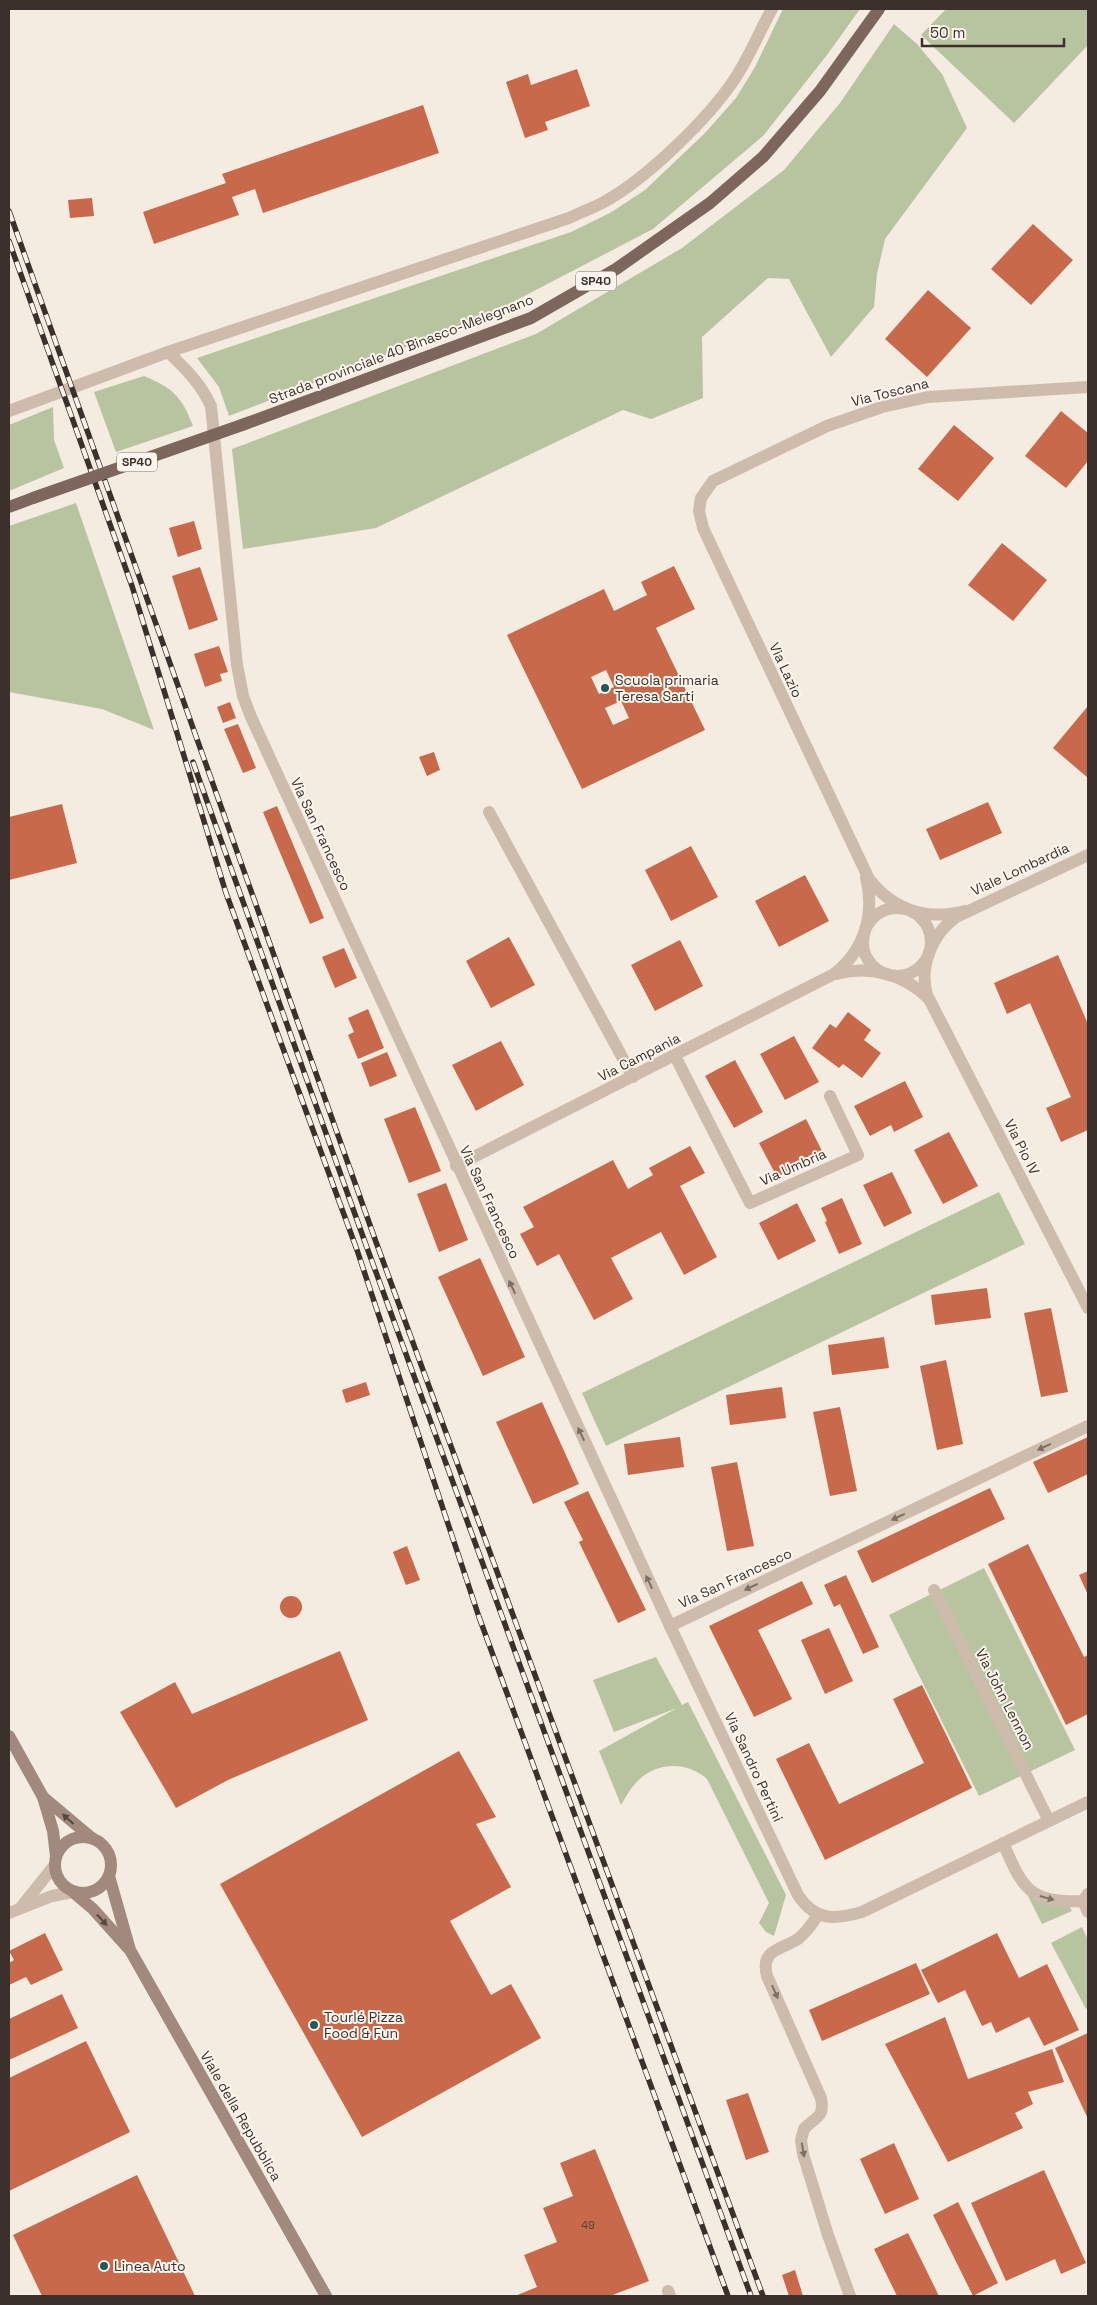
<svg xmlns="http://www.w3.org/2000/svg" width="1097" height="2305" font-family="'Space Grotesk',sans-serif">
<rect width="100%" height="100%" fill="#f4ebe1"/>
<g fill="#b8c4a0">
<polygon points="783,9 860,9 827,55 763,136 653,229 484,317 229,416 219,387 197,358 571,232 610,213 645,190 704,134 736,98 755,67"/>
<polygon points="946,9 1088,9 1088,45 1014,123 921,35"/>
<polygon points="894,24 917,44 942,74 967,128 885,239 877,274 874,307 831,357 789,279 768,278 702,337 703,398 651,419 623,410 376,528 243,549 232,449 536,334 682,248 784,170 840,103"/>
<path d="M144,376C174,389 181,396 193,426L116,452L94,392Z"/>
<polygon points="53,407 54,440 64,468 9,491 9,425"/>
<polygon points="76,503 154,730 102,709 9,692 9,526"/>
<polygon points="999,1192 1025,1244 606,1446 582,1393"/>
<polygon points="984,1568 1075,1750 979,1796 889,1615"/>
<path d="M656,1657L682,1705L688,1702L786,1895L774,1936L766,1932L759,1923L769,1903L707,1779C685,1760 653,1762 634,1785C629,1791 625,1798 621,1805L599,1751L677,1708L614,1732L593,1680Z"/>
<polygon points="1019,1878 1024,1885 1067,1901 1072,1911 1042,1924"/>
<polygon points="1082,1927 1088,1940 1088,2008 1086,2009 1051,1943"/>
</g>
<g fill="#c8694b" fill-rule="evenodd">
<polygon points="577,69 590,106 545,122 548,130 525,138 506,82 528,74 531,85"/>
<polygon points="423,105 439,153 263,213 255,189 232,197 239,215 154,244 143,212 226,183 222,174"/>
<polygon points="92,198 94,216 70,218 68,200"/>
<polygon points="1033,224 1073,260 1031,305 991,269"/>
<polygon points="928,290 971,328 927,377 885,339"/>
<polygon points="1061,411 1088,433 1088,461 1066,488 1025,456"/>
<polygon points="954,425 994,458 958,501 918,469"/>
<polygon points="194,521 202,549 178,557 169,528"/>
<polygon points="1002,543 1047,580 1013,621 968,585"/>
<path d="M674,566L695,609L656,628L705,730L582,789L507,635L604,589L614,611L647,595L641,582ZM606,670L614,687L599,694L591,677ZM621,701L629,718L613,725L605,708Z"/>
<polygon points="200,567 218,620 189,630 172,576"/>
<polygon points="219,646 228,672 220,674 222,681 205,687 194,654"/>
<polygon points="230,702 236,718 223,723 217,707"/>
<polygon points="1088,706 1088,778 1053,748"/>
<polygon points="238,724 256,768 243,773 224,729"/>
<polygon points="434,752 440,770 427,776 419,757"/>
<polygon points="988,802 1002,833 940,860 926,829"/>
<polygon points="62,804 77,863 9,880 9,817"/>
<polygon points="277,806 324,918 310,924 263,812"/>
<polygon points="691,846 718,897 671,921 645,870"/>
<polygon points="805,875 829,921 779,947 755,901"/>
<polygon points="509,937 535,985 491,1008 466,961"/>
<polygon points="680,940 703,986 655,1011 631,965"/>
<polygon points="344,948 357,978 335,988 322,957"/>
<polygon points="1058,955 1088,1024 1088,1130 1061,1142 1046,1108 1071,1097 1030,1003 1007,1014 994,983"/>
<polygon points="368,1009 384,1048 358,1059 348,1035 354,1032 348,1018"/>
<polygon points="848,1012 871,1030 864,1040 881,1053 862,1078 843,1064 839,1068 812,1048 830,1024 836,1028"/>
<polygon points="794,1036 819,1082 785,1100 760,1054"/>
<polygon points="501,1041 524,1085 476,1111 452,1065"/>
<polygon points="387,1052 397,1076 370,1087 361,1063"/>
<polygon points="735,1060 763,1112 734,1128 705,1076"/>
<polygon points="905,1081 923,1117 894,1132 891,1125 870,1136 854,1106"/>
<polygon points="415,1107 441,1171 409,1183 384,1119"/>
<polygon points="806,1119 823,1153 777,1177 759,1143"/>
<polygon points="949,1132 978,1186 943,1204 914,1150"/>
<polygon points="690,1146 705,1173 680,1186 717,1257 684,1275 661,1232 611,1258 633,1299 594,1320 559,1254 537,1266 520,1234 534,1227 523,1207 613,1160 628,1189 653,1175 649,1168"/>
<polygon points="892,1172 912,1213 884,1227 863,1185"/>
<polygon points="446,1183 468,1240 439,1252 417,1194"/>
<polygon points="842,1198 862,1244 839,1254 825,1222 827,1221 821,1208"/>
<polygon points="797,1203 816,1241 778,1260 759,1223"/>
<polygon points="480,1258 525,1357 483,1376 438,1277"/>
<polygon points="987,1288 991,1318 935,1325 931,1295"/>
<polygon points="1051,1308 1068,1392 1041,1397 1024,1313"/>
<polygon points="884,1337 889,1368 832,1375 828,1345"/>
<polygon points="946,1360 963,1444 937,1450 920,1366"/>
<polygon points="366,1382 370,1395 346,1403 342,1390"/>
<polygon points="782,1387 786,1418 730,1425 726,1395"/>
<polygon points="542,1402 579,1484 533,1504 496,1422"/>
<polygon points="840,1407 857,1491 830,1496 813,1412"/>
<polygon points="680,1437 684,1467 628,1475 624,1444"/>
<polygon points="1088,1437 1088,1474 1048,1493 1033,1462"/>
<polygon points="737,1462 754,1546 727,1551 711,1467"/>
<polygon points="990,1488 1005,1519 872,1583 857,1551"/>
<polygon points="588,1491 646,1610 618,1623 579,1542 583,1540 564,1502"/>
<polygon points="1028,1544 1084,1657 1088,1655 1088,1714 1066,1725 988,1564"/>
<polygon points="407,1546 420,1580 406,1585 393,1552"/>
<polygon points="1088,1571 1088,1595 1079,1575"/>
<polygon points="846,1575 879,1647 863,1654 840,1604 834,1607 824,1585"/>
<polygon points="802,1581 813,1604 758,1630 792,1699 754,1717 709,1626"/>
<circle cx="291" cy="1607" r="11"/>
<polygon points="829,1628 853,1681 825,1694 801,1640"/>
<polygon points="340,1651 368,1720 228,1780 176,1808 120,1712 175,1682 192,1714"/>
<polygon points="922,1685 972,1788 825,1860 776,1759 809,1743 839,1804 924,1763 893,1699"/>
<polygon points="459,1751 496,1817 476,1824 511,1887 450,1921 491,1995 511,1984 541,2038 362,2137 220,1884"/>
<polygon points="45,1933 63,1970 31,1985 26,1977 9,1985 9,1963 14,1960 9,1951"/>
<polygon points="997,1933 1019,1978 1047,1964 1079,2030 1044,2046 1029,2017 996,2033 991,2022 982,2026 965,1990 938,2003 921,1970"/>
<polygon points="916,1963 930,1994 822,2041 809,2010"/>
<polygon points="62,1994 78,2028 9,2060 9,2019"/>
<polygon points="945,2017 968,2079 1052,2049 1064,2082 1028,2092 1033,2104 1015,2113 1023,2128 948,2162 885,2044"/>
<polygon points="1088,2033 1088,2119 1055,2048"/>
<polygon points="86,2041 130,2132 9,2191 9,2078"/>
<polygon points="748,2093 769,2152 746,2160 726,2100"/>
<polygon points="894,2143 919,2199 885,2214 860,2159"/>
<polygon points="595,2149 649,2281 610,2296 515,2296 537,2287 524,2255 557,2242 543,2208 573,2196 560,2163"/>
<polygon points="1044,2170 1086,2263 1061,2274 1055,2259 1006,2281 971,2203"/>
<polygon points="137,2175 195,2296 42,2296 13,2235"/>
<polygon points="958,2202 998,2283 973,2296 933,2215"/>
<polygon points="908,2233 939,2296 897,2296 874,2249"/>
<polygon points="795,2270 803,2296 789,2296 782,2275"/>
</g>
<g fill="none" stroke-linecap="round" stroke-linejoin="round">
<g stroke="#cdbbac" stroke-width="12">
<path d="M168,352C186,369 201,384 211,406L237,665L243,696L251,717L670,1626L798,1895C815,1921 834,1920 862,1912L1088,1802"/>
<path d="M9,411L168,352L569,218C581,212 593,208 604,202C646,179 707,120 734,80C749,58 759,32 772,9"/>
<polyline points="489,812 633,1077"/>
<path d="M1088,855L956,917C932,934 919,966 927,995L1088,1308"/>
<circle cx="897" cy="942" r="34"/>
<path d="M965,911C927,921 893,910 869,879L703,528L699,511L701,498L713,481L827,426L882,407L928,397L1088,387"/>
<path d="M836,974C869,965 904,974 928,998"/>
<polyline points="675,1056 750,1203 858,1155 830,1096"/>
<path d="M456,1166L834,974C865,950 875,914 866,877"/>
<polyline points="934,1590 1049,1821"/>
<polyline points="670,1626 1088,1426"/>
<path d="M1003,1843C1023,1889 1029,1903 1083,1901L1088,1894"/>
<polyline points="1083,1901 1088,1912"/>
<polyline points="22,1906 54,1866"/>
<polyline points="9,1913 52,1896 73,1892"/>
<path d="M818,1915C812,1924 807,1932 798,1939C781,1950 760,1949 767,1976L821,2098C825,2119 815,2116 804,2129L801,2140L803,2154L828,2235L850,2296"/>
<polyline points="668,2291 670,2296"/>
</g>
<g stroke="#a18a7d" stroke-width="12">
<polyline points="9,1736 43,1797 53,1831 56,1856"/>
<polyline points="43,1797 93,1839"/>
<circle cx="83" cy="1865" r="28"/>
<polyline points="109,1876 130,1950 326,2296"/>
<polyline points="73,1892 93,1909 128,1948"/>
</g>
<g stroke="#7d675c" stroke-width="12">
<polyline points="242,425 531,318 616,269 710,203 763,157 820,91 879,9"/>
<polyline points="9,507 33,498"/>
</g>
<defs>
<g id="rail">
<polyline points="9,211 376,1242 763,2296"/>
<polyline points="9,241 132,586 226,893 357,1250 479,1617 728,2296"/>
<polyline points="193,762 366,1245 751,2296"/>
</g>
</defs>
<use href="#rail" stroke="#3b302b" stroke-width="5.5"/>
<use href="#rail" stroke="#fbf5ee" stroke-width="4" stroke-dasharray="11" stroke-linecap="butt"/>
<polyline stroke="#7d675c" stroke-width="12" points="33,498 242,425"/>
</g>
<defs><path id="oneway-solid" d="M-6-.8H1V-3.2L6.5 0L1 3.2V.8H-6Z" transform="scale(1.25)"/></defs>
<g fill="#7d6f65">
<use href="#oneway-solid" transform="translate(512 1287) rotate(-115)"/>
<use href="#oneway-solid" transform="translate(581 1434) rotate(-115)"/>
<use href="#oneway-solid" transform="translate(1044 1447) rotate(155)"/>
<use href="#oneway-solid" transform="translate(898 1517) rotate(155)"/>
<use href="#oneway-solid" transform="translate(649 1582) rotate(-115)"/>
<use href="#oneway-solid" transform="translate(751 1587) rotate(155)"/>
<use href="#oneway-solid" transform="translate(1047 1898) rotate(16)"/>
<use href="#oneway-solid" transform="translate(775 1992) rotate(66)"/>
<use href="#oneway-solid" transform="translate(803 2150) rotate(80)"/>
</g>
<g fill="#544640">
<use href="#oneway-solid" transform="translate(68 1819) rotate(-138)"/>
<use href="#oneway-solid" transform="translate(102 1920) rotate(47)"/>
</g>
<g fill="#1f5a5e" stroke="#fbf5ee" stroke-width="2">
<circle cx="605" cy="688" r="5"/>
<circle cx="314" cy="2025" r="5"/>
<circle cx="104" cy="2266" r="5"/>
</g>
<g text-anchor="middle" stroke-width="4" stroke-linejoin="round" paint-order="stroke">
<g font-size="11" fill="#5e3e33">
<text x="588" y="2229">49</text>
</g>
<g fill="#fbf5ee" stroke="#756b66" stroke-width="1">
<rect x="576" y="271.5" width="40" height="19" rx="4"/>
<rect x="117" y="452.5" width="40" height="19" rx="4"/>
</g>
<g font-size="12" font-weight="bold" fill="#3b302b">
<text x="596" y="285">SP40</text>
<text x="137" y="466">SP40</text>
</g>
<g font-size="14" fill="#3b302b" stroke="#fbf5ee">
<text transform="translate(401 349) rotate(-21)" y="5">Strada provinciale 40 Binasco-Melegnano</text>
<text transform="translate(890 392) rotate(-14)" y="5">Via Toscana</text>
<text transform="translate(786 670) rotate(65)" y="5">Via Lazio</text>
<text transform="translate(321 834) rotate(65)" y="5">Via San Francesco</text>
<text transform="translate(1020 869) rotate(-25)" y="5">Viale Lombardia</text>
<text transform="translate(639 1057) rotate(-27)" y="5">Via Campania</text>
<text transform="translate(1022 1147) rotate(63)" y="5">Via Pio IV</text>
<text transform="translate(793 1167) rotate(-24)" y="5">Via Umbria</text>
<text transform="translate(490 1202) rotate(65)" y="5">Via San Francesco</text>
<text transform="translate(735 1578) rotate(-25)" y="5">Via San Francesco</text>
<text transform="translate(1005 1699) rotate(63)" y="5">Via John Lennon</text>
<text transform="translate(754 1767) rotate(65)" y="5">Via Sandro Pertini</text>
<text transform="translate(241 2116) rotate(60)" y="5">Viale della Repubblica</text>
</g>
<g font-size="14" fill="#3b302b" stroke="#fbf5ee" text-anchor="start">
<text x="615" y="685">Scuola primaria<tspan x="615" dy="16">Teresa Sarti</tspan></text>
<text x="324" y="2022">Tourlé Pizza<tspan x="324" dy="16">Food &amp; Fun</tspan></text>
<text x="114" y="2271">Linea Auto</text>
</g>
</g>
<rect width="1097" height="2305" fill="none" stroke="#3b302b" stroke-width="20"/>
<path d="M922 38v8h142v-8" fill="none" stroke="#3b302b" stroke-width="2.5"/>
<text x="930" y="38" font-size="15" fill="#3b302b" stroke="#fbf5ee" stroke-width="4" paint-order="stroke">50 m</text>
</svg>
